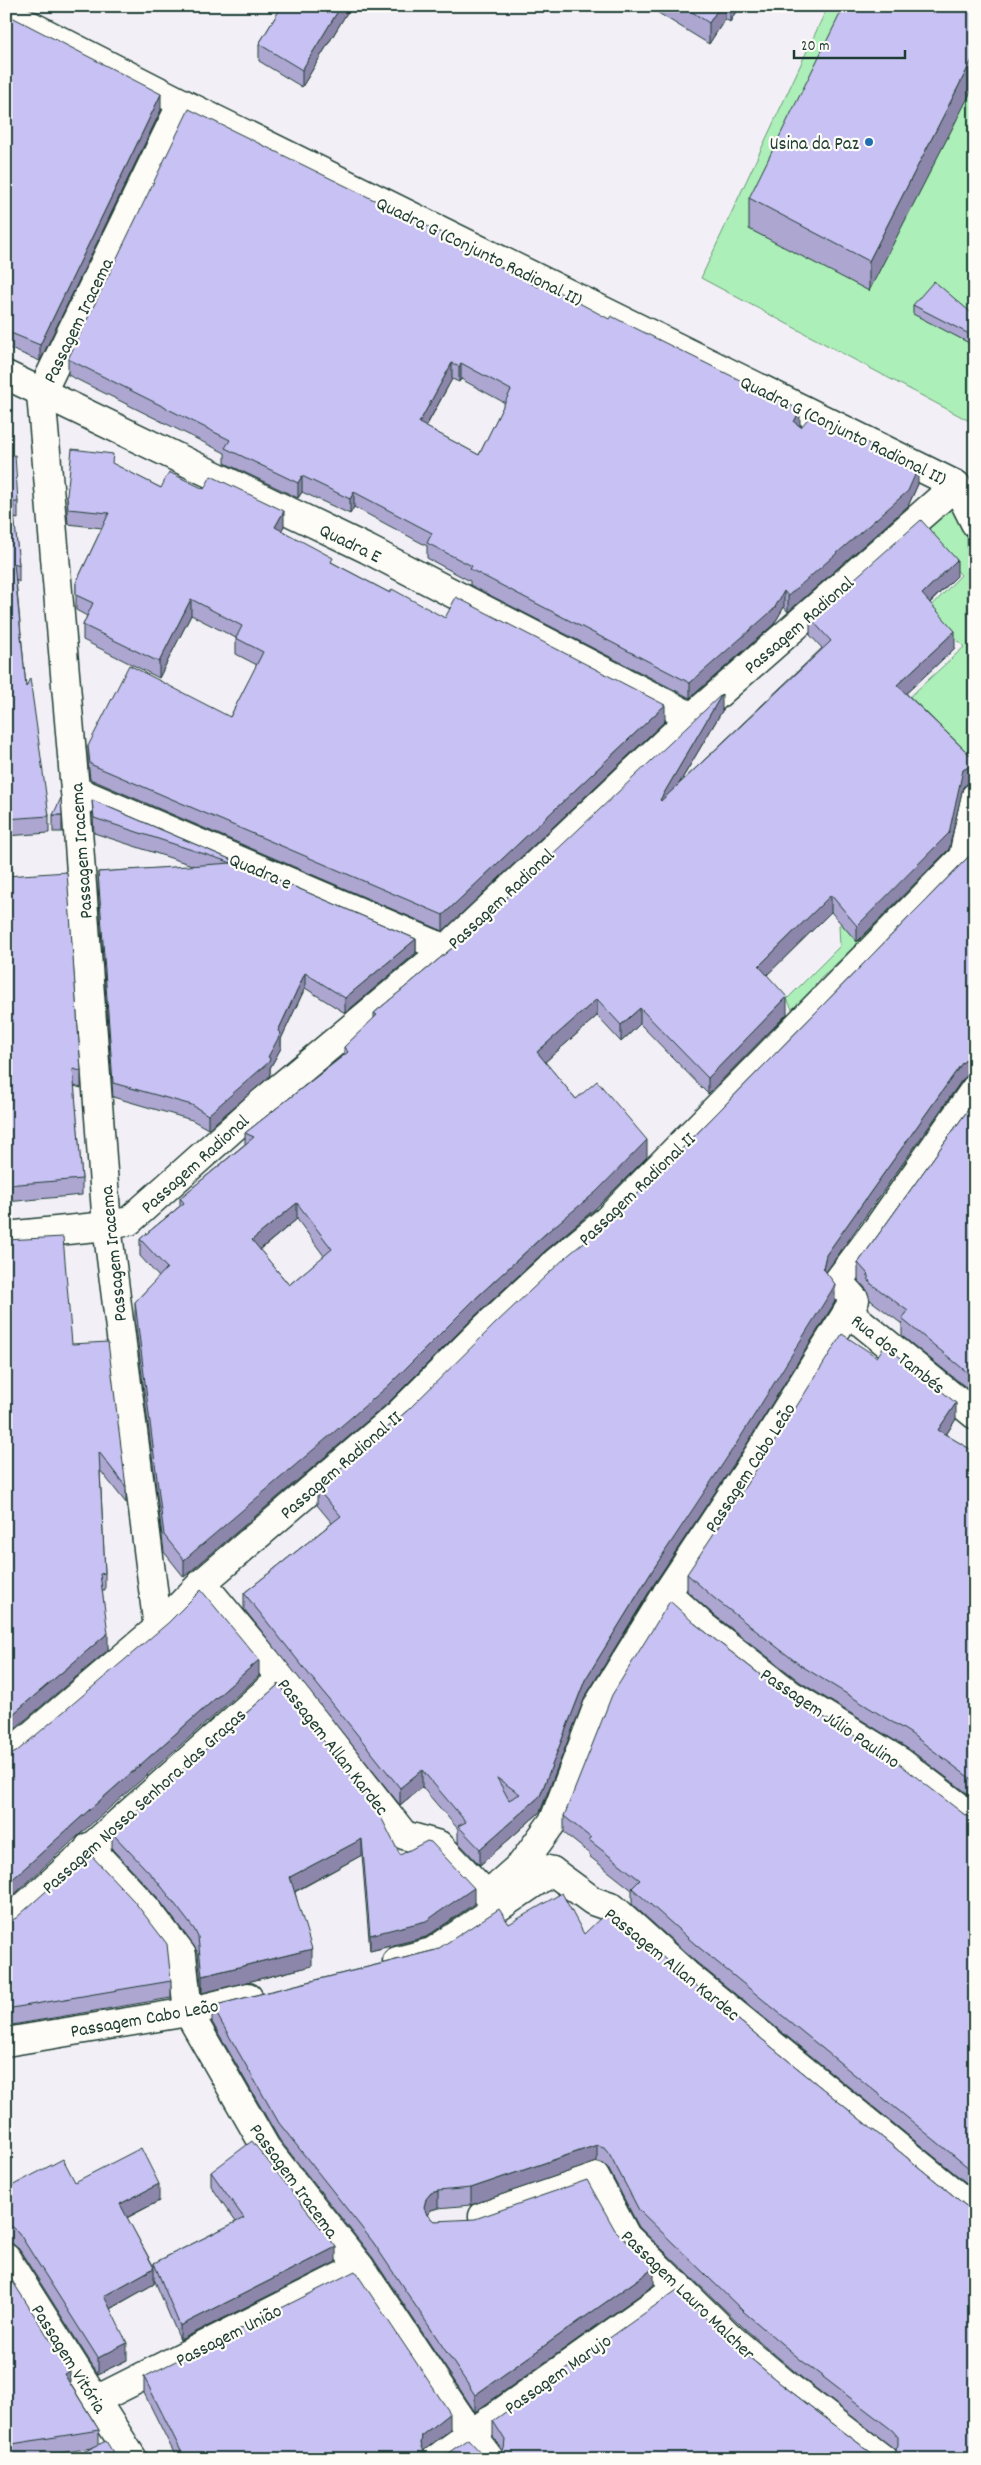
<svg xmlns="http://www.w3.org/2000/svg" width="981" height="2465" font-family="Dekko,sans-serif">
<rect width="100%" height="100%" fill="#f2f0f6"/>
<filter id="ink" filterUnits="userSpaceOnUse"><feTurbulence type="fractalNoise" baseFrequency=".02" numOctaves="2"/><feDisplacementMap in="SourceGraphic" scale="10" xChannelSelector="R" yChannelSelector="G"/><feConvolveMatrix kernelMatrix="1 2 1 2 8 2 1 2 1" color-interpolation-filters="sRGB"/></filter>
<g filter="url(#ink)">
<g fill="#adefb9" stroke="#669676">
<polygon points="828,6 975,6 975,424 701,278"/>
<polygon points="954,496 967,507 968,778 966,796 943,773 904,702 964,647 928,610 961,575 920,529"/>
<polygon points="943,850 923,881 815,984 826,994 799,1023 787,999 840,946 839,925 887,883"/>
</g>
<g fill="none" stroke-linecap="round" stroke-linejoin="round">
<defs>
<g id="minor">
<polyline points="6,13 182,103 956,485"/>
<polyline points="6,375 367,549 692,717"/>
<polyline points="956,485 975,523"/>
<polyline points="75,790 446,949"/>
<polyline points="6,1236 107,1226 129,1221 259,1105 446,949 692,717 956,485"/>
<polyline points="847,1311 975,1415"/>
<polyline points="202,1583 281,1678 404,1835 439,1845 487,1895 522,1864 554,1820 598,1705 667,1593 753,1463 855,1300 838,1281 877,1229 975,1089"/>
<polyline points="667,1593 704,1627 791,1695 902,1763 975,1819"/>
<polyline points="158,1628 107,1226 75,790 41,394 182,103"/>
<polyline points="6,1757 158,1628 202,1583 398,1415 486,1327 556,1262 607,1220 963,857 975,797"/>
<polyline points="89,1847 146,1908 182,1955 188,2012 266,2148 360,2267 471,2434 490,2459"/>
<polyline points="535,1867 552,1871 593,1901 613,1908 686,1974 975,2210"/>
<polyline points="6,1923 281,1678"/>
<polyline points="397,1961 432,1952 552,1871"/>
<polyline points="6,2042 188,2012 248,1997"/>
<polyline points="483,2216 595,2177 626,2236 733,2340 791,2389 883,2459"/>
<polyline points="6,2258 133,2459"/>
<polyline points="96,2400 360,2267"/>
<polyline points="436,2459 679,2286"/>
</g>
</defs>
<use href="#minor" stroke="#1f3d34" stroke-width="31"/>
<use href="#minor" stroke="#fdfcf7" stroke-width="28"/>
</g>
<g fill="#aca6d1" stroke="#1f3d34" fill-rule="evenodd">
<polygon points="282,6 351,6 302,87 259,61 259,44"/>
<polygon points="647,6 739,6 730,22 725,19 709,44"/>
<polygon points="975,8 869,291 749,229 749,198"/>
<polygon points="6,14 161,110 40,361 6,347"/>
<path d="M470,251L800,426L918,484L908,506L788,612L784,607L774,624L690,698L470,585V581L427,558V546L354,507L350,514L302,492L298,498L225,463V453L68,375V359ZM452,379L459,382L461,379L505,403L479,455L426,427Z"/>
<polygon points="913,305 975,316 975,346 913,314"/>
<polygon points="6,456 18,502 18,519 14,518 19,565 19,582 16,580 26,687 49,816 49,833 6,836"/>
<polygon points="113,464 161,488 204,489 284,526 281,530 333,563 390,593 665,721 443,931 90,779 88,762 88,746 230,717 257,665 236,654 236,638 191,615 159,678 83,640 83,625 87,616 76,610 76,583 102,528 68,524 67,510 67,495"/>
<path d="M957,576L930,603L955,648L906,693L971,756L975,748V782H970L963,787L949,849L857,942L831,912L767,975L787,1014L708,1094L640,1024L621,1042L597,1016L545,1062L576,1099L647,1157L596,1208L545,1251L475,1316L387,1404L184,1577L164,1552L135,1319V1302L159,1277L140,1256V1239L180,1206V1198L245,1144V1133L344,1055V1047L374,1019V1013L457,944L722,711L679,784L822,648L810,635V618ZM297,1219L324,1256L289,1285L260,1250Z"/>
<polygon points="92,800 416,939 416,953 345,1013 305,988 281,1039 281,1048 270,1068 270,1073 269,1077 208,1129 192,1120 113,1097 98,887 98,872 195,866 94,833"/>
<rect x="53" y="815" width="9" height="17"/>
<polygon points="975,850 975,1074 968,1075 962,1080 826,1272 835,1301 832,1307 740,1455 654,1584 585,1697 540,1812 480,1865 458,1842 458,1829 422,1787 400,1805 244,1609 244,1593 332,1523 317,1505 317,1489 408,1410 618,1214"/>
<polygon points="6,876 81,1071 81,1088 74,1086 82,1179 82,1195 6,1202"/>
<polygon points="975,1100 973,1393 902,1336 902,1324 870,1300 867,1290 858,1280 858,1263"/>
<polygon points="72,1344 126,1487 126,1503 100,1470 105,1573 105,1590 102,1590 108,1650"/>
<polygon points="956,1419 946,1435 975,1452 975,1799 910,1750 800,1682 714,1615 687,1591 687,1574"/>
<polygon points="694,1623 781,1691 965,1815 972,1818 975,1817 975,2190 696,1962 632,1904 632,1890 589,1856 589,1853 564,1833 564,1816"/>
<polygon points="279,1684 400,1855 474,1904 426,1937 370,1951 362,1855 295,1892 312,1966 202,1993 198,1953 194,1946 158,1898 112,1849 112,1833"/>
<polygon points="6,1921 171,1981 171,1998 6,2026"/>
<polygon points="509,1924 584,1934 676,1969 965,2205 972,2209 975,2459 177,2459 144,2393 144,2377 450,2430 423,2451 430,2457 438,2458 484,2456 491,2458 499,2455 502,2451 493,2437 493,2421 723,2335 781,2384 874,2455 881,2458 889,2457 895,2452 896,2451 892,2447 801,2377 744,2328 639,2227 609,2170 604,2164 597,2162 471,2205 438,2208 431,2210 427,2215 434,2221 615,2230 654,2285 475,2412 373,2258 279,2139 212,2022 212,2006 436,1950"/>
<polygon points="211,2172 336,2262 180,2340 154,2279 154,2284 110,2309 127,2360 98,2374 19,2249 13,2244 6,2243 6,2189 75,2182 159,2201 127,2218 154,2267 154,2263 236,2222 211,2186"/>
<polygon points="6,2271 70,2383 99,2430 99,2445 91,2448 25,2459 6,2459"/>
</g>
<g fill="#8c87aa" stroke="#1f3d34">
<polygon points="341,6 351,6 302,87 302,70"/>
<polygon points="720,6 725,6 725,19 709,44 709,23"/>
<polygon points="730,6 739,6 730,22"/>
<polygon points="975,54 975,84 869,291 869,261"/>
<polygon points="161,94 161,110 40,361 40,345"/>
<polygon points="452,363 452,379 419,439 419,423"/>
<polygon points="461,363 461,379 459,382 459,367"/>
<polygon points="800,410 800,426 794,438 794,422"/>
<polygon points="918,468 918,484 908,506 788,612 788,596"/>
<polygon points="302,476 302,492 298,498 298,483"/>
<polygon points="354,492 354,507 350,514 350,499"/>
<polygon points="284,511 284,526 275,543 275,527"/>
<polygon points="957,560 957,576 922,610 922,594"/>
<polygon points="784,591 784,607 774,624 690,698 690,683"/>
<polygon points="191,599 191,615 159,678 159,662"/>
<polygon points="955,631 955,648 897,702 897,685"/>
<polygon points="722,694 722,711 660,816 660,800"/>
<polygon points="665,705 665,721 443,931 443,915"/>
<polygon points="970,766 970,782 963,787 949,849 857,942 857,926 963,770"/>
<polygon points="831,895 831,912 759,983 759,966"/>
<polygon points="416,939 416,953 345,1013 345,998"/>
<polygon points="305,973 305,988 281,1039 281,1048 270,1068 270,1073 269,1077 208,1129 208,1115 268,1057 278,1031"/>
<polygon points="787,997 787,1014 708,1094 708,1078"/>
<polygon points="597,999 597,1016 537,1069 537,1052"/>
<polygon points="640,1008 640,1024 621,1042 621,1025"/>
<polygon points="975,1057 975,1074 968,1075 962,1080 826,1272 823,1268 826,1255 962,1063 968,1058"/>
<polygon points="647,1140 647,1157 596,1208 545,1251 475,1316 387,1404 184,1577 184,1560 475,1299"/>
<polygon points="297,1203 297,1219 252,1256 252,1240"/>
<polygon points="835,1284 835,1301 832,1307 740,1455 654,1584 585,1697 540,1812 480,1865 480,1849 540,1796 585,1680 654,1568"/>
<polygon points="975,1374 975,1391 973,1393 973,1377"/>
<polygon points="956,1403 956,1419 938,1447 938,1430"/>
<polygon points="108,1633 108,1650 6,1736 6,1720"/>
<polygon points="259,1660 259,1676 79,1835 6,1902 6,1885 79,1819"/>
<polygon points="422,1770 422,1787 400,1805 400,1788"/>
<polygon points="362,1839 362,1855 290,1894 290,1877"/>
<polygon points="474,1888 474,1904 426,1937 370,1951 370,1935"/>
<polygon points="312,1949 312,1966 202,1993 202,1976"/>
<polygon points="597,2145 597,2162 471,2205 471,2188"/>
<polygon points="159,2184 159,2201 120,2221 120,2204"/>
<polygon points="438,2191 438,2208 431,2210 426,2216 424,2207 426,2199 431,2193"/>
<polygon points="336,2247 336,2262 180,2340 180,2326"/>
<polygon points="154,2268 154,2284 104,2312 104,2296"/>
<polygon points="654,2268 654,2285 475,2412 475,2395"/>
<polygon points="127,2343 127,2360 98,2374 98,2358"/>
<polygon points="70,2371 70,2388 64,2374"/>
<polygon points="450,2413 450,2430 422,2452 421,2444 422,2435"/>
</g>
<g fill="#c8c1f3" stroke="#1f3d34" fill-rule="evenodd">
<polygon points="282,6 341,6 302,70 259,44"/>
<polygon points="683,6 720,6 709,23"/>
<polygon points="844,6 971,6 975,8 975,54 869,261 749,198"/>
<polygon points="6,14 161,94 40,345 6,331"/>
<path d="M189,109L470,247L469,250L538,287L540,282L609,319L611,316L800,410L794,422L801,427L811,415L918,468L908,491L788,596L784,591L774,609L690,683L470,569L472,566L427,543L432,533L354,492L350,499L302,476L298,483L225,448L230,440L68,359ZM452,363L459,367L461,363L511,390L479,455L419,423Z"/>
<polygon points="934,281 975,316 975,337 913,305"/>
<polygon points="72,449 113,454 112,463 161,488 169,472 204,489 211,476 284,511 275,527 333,558 331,562 390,593 392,589 445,618 456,597 665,705 443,915 90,764 88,746 129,665 230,717 263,652 236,638 242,626 191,599 159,662 83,625 93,603 76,595 76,583 109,513 68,509 67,495"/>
<polygon points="15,455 18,502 13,502 19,565 14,563 26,687 30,678 49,816 6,819 6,456"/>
<path d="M921,520L957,560L922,594L955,631L897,685L971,756L975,748V765L970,766L963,770L949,833L857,926L831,895L759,966L787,997L708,1078L640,1008L621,1025L597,999L537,1052L576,1099L597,1081L647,1140L596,1192L545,1234L475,1299L387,1387L184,1560L164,1535L135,1302L167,1268L140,1239L184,1203L180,1198L254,1137L245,1133L348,1052L344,1047L377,1015L374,1013L457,944L722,694L660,800L661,801L831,641L810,618ZM297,1203L332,1249L289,1285L252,1240Z"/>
<polygon points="61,798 62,815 53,815"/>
<polygon points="92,800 416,939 345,998 305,973 278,1031 281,1033 268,1057 270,1058 269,1062 208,1115 192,1105 113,1083 98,872 232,863 94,818"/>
<path d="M975,850V1057L968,1058L962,1063L826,1255L823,1268L835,1284L832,1290L740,1438L654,1568L585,1680L540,1796L480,1849L458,1826L466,1822L422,1770L400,1788L244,1593L341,1516L317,1489L408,1410L497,1322L566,1257L618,1214ZM497,1778L520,1794L509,1800Z"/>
<polygon points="67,872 81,1071 73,1069 82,1179 6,1185 6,876"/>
<polygon points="975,1100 975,1374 973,1377 902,1319 908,1311 870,1283 867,1273 858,1263"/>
<polygon points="63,1237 72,1344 108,1342 126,1487 99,1452 105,1573 100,1574 108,1633 6,1720 6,1240"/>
<polygon points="842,1334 877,1357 885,1345 956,1403 938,1430 975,1452 975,1782 910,1733 800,1665 714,1598 687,1574 766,1455"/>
<polygon points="201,1590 259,1660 79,1819 6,1885 6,1755 8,1756 16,1752 168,1623"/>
<polygon points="670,1601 694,1623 781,1691 893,1759 965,1815 972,1818 975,1817 975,2173 696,1945 632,1888 640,1880 589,1840 591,1838 564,1816 612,1695"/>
<polygon points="279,1684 377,1809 400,1855 427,1841 431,1842 474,1888 426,1921 370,1935 362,1839 290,1877 312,1949 202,1976 198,1937 194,1929 158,1882 112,1833"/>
<polygon points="89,1853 134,1901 167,1944 171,1981 6,2009 6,1921 10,1921 16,1918"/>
<polygon points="562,1893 584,1934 610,1909 676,1969 965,2205 972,2209 975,2208 975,2459 185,2459 144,2377 355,2271 450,2413 422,2435 421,2444 424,2452 430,2457 438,2458 445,2455 468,2439 484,2456 491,2458 499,2455 504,2449 505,2440 493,2421 677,2290 723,2335 781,2384 874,2455 881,2458 889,2457 895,2452 898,2445 898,2437 892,2430 801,2360 744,2312 639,2210 609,2153 604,2147 597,2145 471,2188 438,2191 431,2193 426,2199 424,2207 427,2215 434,2221 475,2219 587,2180 615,2230 654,2268 475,2395 373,2242 279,2123 212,2006 436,1950 499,1909 509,1924"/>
<polygon points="252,2141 336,2247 180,2326 154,2263 244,2218 211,2172"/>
<polygon points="141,2148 159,2184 120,2204 154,2268 104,2296 127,2343 98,2358 19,2233 13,2227 6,2226 6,2189 63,2159 75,2182"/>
<polygon points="6,2271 70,2371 64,2374 99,2430 6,2445"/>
<polygon points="106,2441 117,2459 69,2459"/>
</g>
</g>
<circle fill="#1f6fb2" stroke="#fdfcf7" stroke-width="2" cx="869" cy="142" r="5"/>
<g text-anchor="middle" stroke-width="4.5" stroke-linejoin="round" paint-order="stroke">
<g font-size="19" fill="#1f3d34" stroke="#fdfcf7" text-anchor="end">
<text x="859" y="149">Usina da Paz</text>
</g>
<g font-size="19" fill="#1f3d34" stroke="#fdfcf7">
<text transform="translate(480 250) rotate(26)" y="7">Quadra G (Conjunto Radional II)</text>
<text transform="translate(77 320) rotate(-64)" y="7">Passagem Iracema</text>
<text transform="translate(844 429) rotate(26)" y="7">Quadra G (Conjunto Radional II)</text>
<text transform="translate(351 542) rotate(26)" y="7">Quadra E</text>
<text transform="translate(798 624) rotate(-41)" y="7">Passagem Radional</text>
<text transform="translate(80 851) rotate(-94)" y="7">Passagem Iracema</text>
<text transform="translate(261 870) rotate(23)" y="7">Quadra e</text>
<text transform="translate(500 898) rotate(-43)" y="7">Passagem Radional</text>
<text transform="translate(194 1163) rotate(-42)" y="7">Passagem Radional</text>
<text transform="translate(636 1188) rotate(-44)" y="7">Passagem Radional II</text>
<text transform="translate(112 1254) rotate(-96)" y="7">Passagem Iracema</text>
<text transform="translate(899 1353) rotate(39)" y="7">Rua dos Tambés</text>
<text transform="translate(340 1464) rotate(-41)" y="7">Passagem Radional II</text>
<text transform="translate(749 1467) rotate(-57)" y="7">Passagem Cabo Leão</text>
<text transform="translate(831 1717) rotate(34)" y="7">Passagem Júlio Paulino</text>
<text transform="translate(334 1746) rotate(52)" y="7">Passagem Allan Kardec</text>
<text transform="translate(143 1800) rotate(-42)" y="7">Passagem Nossa Senhora das Graças</text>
<text transform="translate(673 1963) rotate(39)" y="7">Passagem Allan Kardec</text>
<text transform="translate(144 2017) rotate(-10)" y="7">Passagem Cabo Leão</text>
<text transform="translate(295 2180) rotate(54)" y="7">Passagem Iracema</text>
<text transform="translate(689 2294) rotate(44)" y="7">Passagem Lauro Malcher</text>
<text transform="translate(228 2334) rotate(-27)" y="7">Passagem União</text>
<text transform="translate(70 2358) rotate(58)" y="7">Passagem Vitória</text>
<text transform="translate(557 2373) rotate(-35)" y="7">Passagem Marujo</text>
</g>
</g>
<rect width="981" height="2465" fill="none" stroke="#fdfcf7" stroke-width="25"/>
<rect x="12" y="12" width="956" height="2440" fill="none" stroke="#1f3d34" stroke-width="2" filter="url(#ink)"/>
<path d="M794 50v8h111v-8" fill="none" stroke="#1f3d34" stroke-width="2.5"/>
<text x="801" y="50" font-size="15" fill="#1f3d34" stroke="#fdfcf7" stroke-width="4" paint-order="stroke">20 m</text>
</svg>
